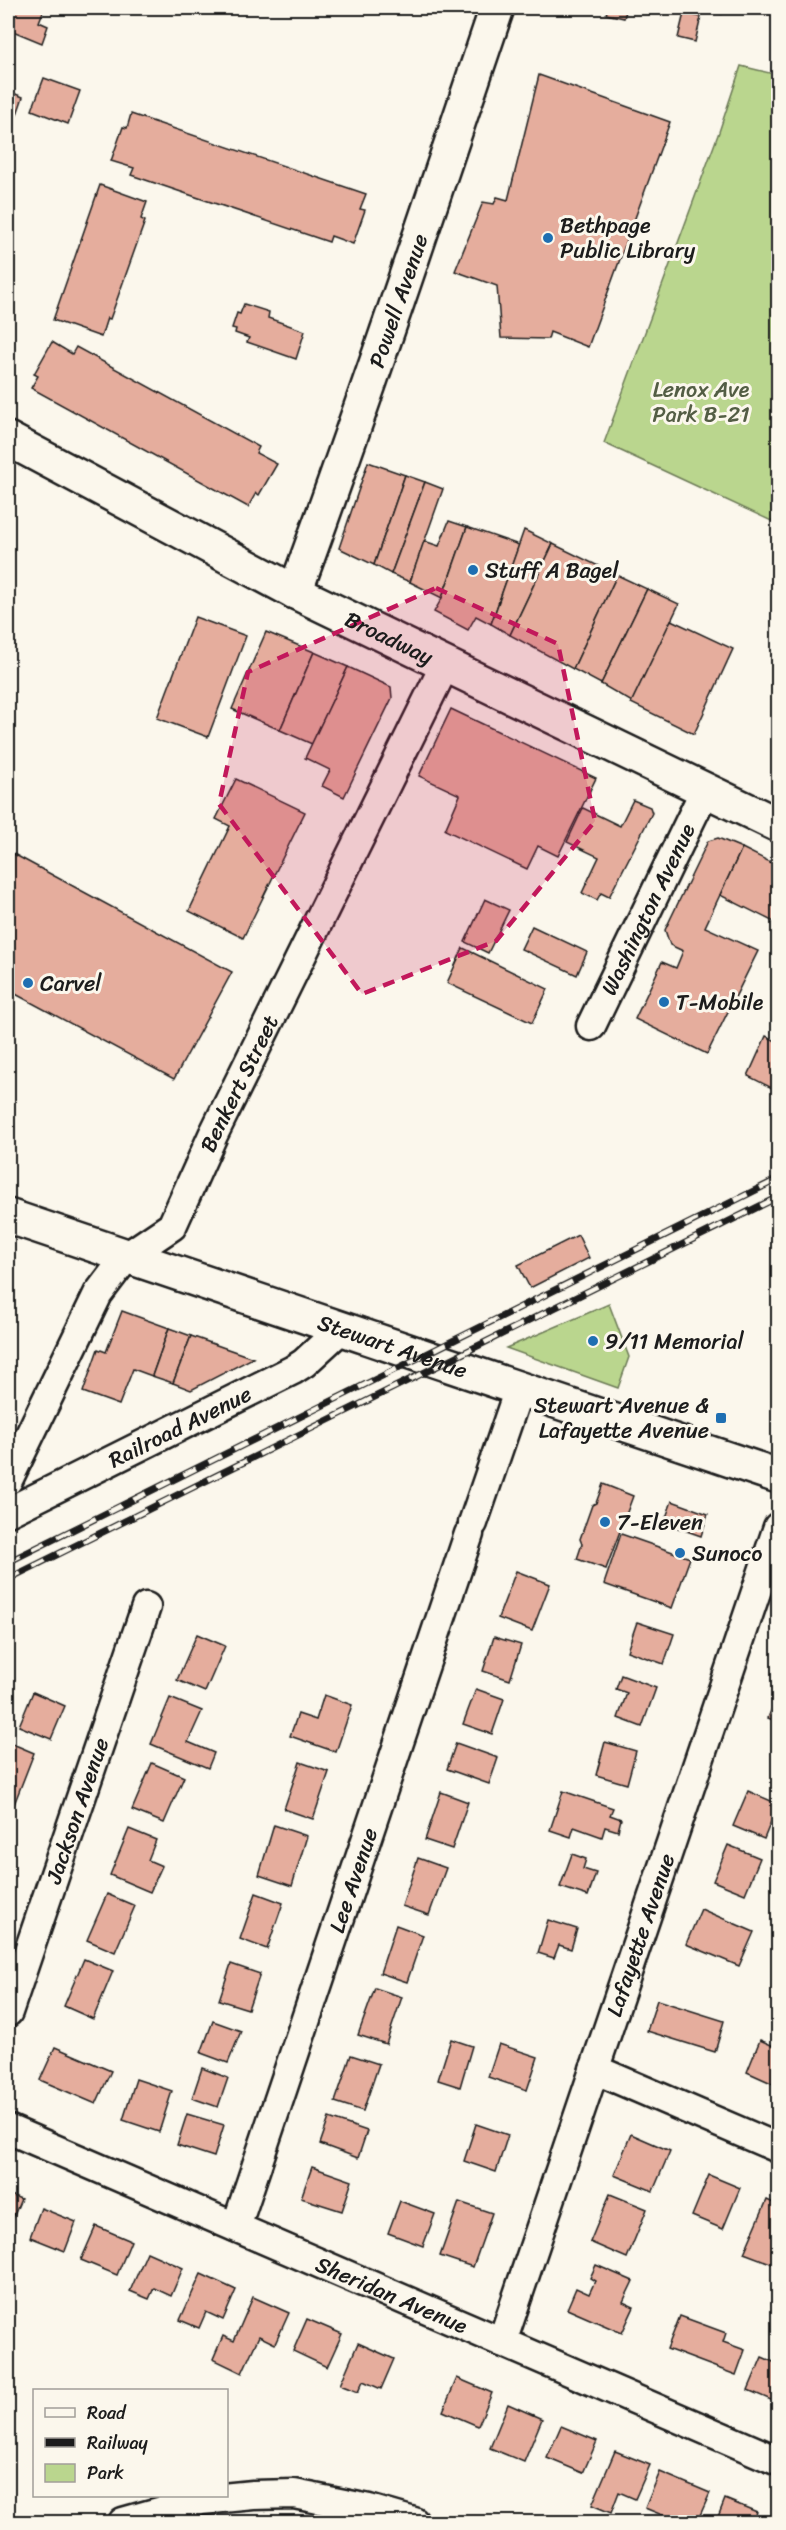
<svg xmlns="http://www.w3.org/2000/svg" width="786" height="2530" font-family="Sriracha,sans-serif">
<rect width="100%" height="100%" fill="#fbf7ec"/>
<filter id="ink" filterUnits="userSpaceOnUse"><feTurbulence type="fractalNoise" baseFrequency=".0167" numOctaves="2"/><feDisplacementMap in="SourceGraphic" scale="12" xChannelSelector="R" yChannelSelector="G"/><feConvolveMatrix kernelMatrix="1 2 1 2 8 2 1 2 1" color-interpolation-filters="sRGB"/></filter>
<g filter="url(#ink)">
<g fill="#bad68e" stroke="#6b7955" stroke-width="1.5">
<polygon points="741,66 778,75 778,524 604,443 719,132"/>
<polygon points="609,1304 629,1357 618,1388 506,1348"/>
</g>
<g fill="#e5ad9d" stroke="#1c1c1c" stroke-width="1.5">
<polygon points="8,8 44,9 39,22 48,26 42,43 8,29"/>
<polygon points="608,8 627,8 624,18 606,14"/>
<polygon points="696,8 723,8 722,14"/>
<polygon points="684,13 701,17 695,42 678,38"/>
<polygon points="539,75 670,122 588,347 550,332 548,339 501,338 497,286 455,271 483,202 494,204 497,197 508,200"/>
<polygon points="44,78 80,91 68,124 32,110"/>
<polygon points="8,91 23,97 15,120 8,117"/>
<polygon points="131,114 366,194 360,209 365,210 353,244 331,236 329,242 131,175 134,168 111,161 123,127 127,128"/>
<polygon points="100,185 147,202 141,219 145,221 110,319 107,318 101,337 53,320"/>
<polygon points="244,304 269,312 268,318 305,331 296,359 247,342 249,338 235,333 236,329 232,328 237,313 240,314"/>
<polygon points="52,342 72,354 76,347 259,447 256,453 277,464 259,495 256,493 248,507 31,388 38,376 34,374"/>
<polygon points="368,462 405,475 374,565 339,548"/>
<polygon points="405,475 425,482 391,574 374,565"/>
<polygon points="425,482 443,489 410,582 391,574"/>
<polygon points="449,521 467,527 442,598 410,582 424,541 439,546"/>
<polygon points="467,527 519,545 491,624 476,616 468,630 434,612 442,598"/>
<polygon points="524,530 553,544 510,635 491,624"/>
<polygon points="553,544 617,575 573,669 510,635"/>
<polygon points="617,575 647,589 601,684 573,669"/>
<polygon points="647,589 679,604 632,702 601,684"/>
<polygon points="195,617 246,636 208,737 157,718"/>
<polygon points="671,620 733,649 694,734 631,703"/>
<polygon points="266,632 314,652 280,730 232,709"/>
<polygon points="314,652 348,667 312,744 280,730"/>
<polygon points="348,667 391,687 392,698 344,797 322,786 330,770 305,758"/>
<polygon points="451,709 596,778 558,856 538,846 527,869 445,830 460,795 419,776"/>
<polygon points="236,779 305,812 243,938 189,911 230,826 216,819"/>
<polygon points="633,800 650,807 652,813 609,897 601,893 597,900 582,893 599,857 567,842 583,808 620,826"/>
<polygon points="718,838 742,848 705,927 758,951 707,1054 635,1019 662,962 676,968 683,951 670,945 665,930 708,841"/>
<polygon points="742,848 778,866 778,924 720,895"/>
<polygon points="8,851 232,972 174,1079 8,990"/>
<polygon points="485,899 509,910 488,953 465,942"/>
<polygon points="532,926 587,952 577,975 521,949"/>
<polygon points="463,948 548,989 532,1023 447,983"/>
<polygon points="766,1036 778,1042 778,1091 748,1076"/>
<polygon points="578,1235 589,1258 530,1288 518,1265"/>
<polygon points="122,1311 169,1328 152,1376 133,1369 119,1405 83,1392 98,1349 106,1352"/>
<polygon points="169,1328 191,1336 173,1383 152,1376"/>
<polygon points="191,1336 253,1358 191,1390 173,1383"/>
<polygon points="603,1484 633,1496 606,1569 577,1559 582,1544 580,1539 592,1505 596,1503"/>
<polygon points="672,1501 708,1514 701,1536 664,1523"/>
<polygon points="621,1534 690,1558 672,1608 604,1584"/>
<polygon points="516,1571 550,1584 532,1631 498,1618"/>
<polygon points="637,1622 674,1634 664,1664 627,1651"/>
<polygon points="197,1634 225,1646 205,1692 177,1680"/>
<polygon points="494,1637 521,1645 510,1680 483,1671"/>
<polygon points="621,1675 656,1688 642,1727 618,1718 627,1693 616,1689"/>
<polygon points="476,1689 504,1699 492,1734 463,1724"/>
<polygon points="33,1692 65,1706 51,1739 19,1726"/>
<polygon points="778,1693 778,1722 768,1718"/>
<polygon points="324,1695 352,1705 336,1752 290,1736 298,1714 316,1720"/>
<polygon points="170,1698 202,1711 188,1742 214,1753 208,1768 151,1744"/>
<polygon points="8,1742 34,1753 13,1807 8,1804"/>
<polygon points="605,1742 636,1751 627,1784 596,1775"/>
<polygon points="456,1743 498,1758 489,1784 447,1769"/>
<polygon points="300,1762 329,1772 313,1819 284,1809"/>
<polygon points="152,1763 184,1777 164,1823 132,1810"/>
<polygon points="563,1791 613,1808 610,1815 621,1819 618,1831 605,1827 602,1837 574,1827 571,1837 550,1830"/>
<polygon points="748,1791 778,1804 764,1839 733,1826"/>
<polygon points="441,1792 468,1802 452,1849 425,1840"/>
<polygon points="274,1825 307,1836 292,1886 259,1875"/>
<polygon points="129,1829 156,1840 148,1860 162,1866 150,1892 110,1875"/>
<polygon points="728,1845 760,1858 745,1894 713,1881"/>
<polygon points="572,1854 586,1859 583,1869 596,1873 588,1896 560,1887"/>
<polygon points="418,1858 446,1868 429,1915 402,1906"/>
<polygon points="256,1893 283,1903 267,1949 240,1939"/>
<polygon points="107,1894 135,1906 115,1952 87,1940"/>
<polygon points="701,1909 754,1932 739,1966 686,1944"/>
<polygon points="548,1920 577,1929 571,1949 559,1945 554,1958 538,1953"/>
<polygon points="396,1925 423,1935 407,1982 380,1973"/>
<polygon points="84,1959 113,1971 93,2019 64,2006"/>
<polygon points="231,1964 260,1974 248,2009 219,2000"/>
<polygon points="375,1988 402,1997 386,2044 358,2035"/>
<polygon points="657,2000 724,2021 715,2052 647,2031"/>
<polygon points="213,2021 241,2031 228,2063 201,2053"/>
<polygon points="451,2039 472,2046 460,2087 438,2080"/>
<polygon points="760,2040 778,2048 778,2086 747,2072"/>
<polygon points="499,2044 538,2057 527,2090 488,2077"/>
<polygon points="55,2047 111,2071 96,2104 40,2080"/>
<polygon points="351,2055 379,2064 363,2111 335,2102"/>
<polygon points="202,2068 228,2078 218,2107 192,2098"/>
<polygon points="136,2079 172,2091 159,2132 123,2120"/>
<polygon points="187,2114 224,2125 214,2157 177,2145"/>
<polygon points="329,2118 367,2131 358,2158 320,2144"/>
<polygon points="476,2124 508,2135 496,2172 464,2161"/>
<polygon points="631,2134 670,2151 653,2191 614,2175"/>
<polygon points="312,2167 352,2181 342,2211 301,2198"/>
<polygon points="709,2175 740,2188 723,2229 692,2216"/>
<polygon points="8,2194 21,2199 8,2230"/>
<polygon points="610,2194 647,2209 627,2258 590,2242"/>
<polygon points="767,2200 778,2205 778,2251 773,2264 744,2253"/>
<polygon points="400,2201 435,2214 423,2246 388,2233"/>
<polygon points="459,2202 492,2213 473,2267 440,2256"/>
<polygon points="41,2208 76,2222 65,2251 30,2237"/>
<polygon points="96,2226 131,2241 117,2275 81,2260"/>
<polygon points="147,2252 183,2268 171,2296 154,2288 149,2299 130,2291"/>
<polygon points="596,2265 633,2281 623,2302 634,2307 622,2333 567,2309 576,2288 589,2294 595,2281 590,2278"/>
<polygon points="201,2274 236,2290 223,2320 206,2312 199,2328 180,2320"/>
<polygon points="253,2297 289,2313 275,2344 259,2336 242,2373 213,2359 223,2336 234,2341"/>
<polygon points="680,2316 726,2333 723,2342 745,2350 736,2375 667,2349"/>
<polygon points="307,2319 342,2334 327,2367 293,2351"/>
<polygon points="358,2343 394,2359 381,2389 363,2381 358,2392 340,2385"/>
<polygon points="762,2357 778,2364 778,2403 748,2390"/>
<polygon points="457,2378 492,2393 478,2426 443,2411"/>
<polygon points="508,2404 542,2419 524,2462 490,2448"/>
<polygon points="561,2426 597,2441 583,2473 547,2458"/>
<polygon points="615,2451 650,2465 635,2499 619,2492 611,2513 592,2505"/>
<polygon points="660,2472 710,2493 697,2522 679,2522 645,2508"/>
<polygon points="725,2499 757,2512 753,2522 716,2522"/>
</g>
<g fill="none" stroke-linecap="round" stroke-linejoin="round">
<defs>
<g id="minor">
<path id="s1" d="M591,1026L705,790"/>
<path id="s2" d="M8,1480L98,1294L126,1257L172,1226L213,1135L445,665"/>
<path id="s3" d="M8,1512L293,1370L304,1363L342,1328"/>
<polyline points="473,1523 519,1389"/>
<path id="s4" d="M8,2012L146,1607"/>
<polyline points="594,2069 778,2148"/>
<path id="s5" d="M8,2129L778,2461"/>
<path id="s6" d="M236,2227L469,1534"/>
<path id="s7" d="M502,2342L778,1527"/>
<polyline points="123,2522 202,2500 253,2495 294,2494 369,2509 414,2522"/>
</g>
<g id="secondary">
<path id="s8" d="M8,439L295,592L778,825"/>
<path id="s9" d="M295,592C366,398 431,203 497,8"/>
<path id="s10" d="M8,1216L778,1476"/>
</g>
</defs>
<use href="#minor" stroke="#1c1c1c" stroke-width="33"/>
<use href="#secondary" stroke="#1c1c1c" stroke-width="38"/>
<use href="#minor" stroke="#fbf7ec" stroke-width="28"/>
<use href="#secondary" stroke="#fbf7ec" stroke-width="33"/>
<defs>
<g id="rail">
<polyline points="8,1562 778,1179"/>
<polyline points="8,1579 778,1197"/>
</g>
</defs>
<use href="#rail" stroke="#1c1c1c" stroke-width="7"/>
<use href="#rail" stroke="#fbf7ec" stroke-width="4.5" stroke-dasharray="14" stroke-linecap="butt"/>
</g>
</g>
<path fill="#c2185b" fill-opacity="0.2" stroke="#c2185b" stroke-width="4.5" stroke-dasharray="12 8" stroke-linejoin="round" d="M436,588L558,644L595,821L496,941L362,994L219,804L248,672Z"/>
<g fill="#1f6fb2" stroke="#fbf7ec" stroke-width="2">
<circle cx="548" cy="238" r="6"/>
<circle cx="473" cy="570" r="6"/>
<circle cx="28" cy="983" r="6"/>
<circle cx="664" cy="1002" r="6"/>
<circle cx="593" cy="1341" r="6"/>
<rect x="715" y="1412" width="12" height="12" rx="3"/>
<circle cx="605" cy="1522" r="6"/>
<circle cx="680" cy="1553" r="6"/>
</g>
<g text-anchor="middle" stroke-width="6" stroke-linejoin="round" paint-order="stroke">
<g font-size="22" fill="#1c1c1c" stroke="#fbf7ec" text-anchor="start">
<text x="560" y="233">Bethpage<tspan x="560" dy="25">Public Library</tspan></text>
<text x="485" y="578">Stuff A Bagel</text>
<text x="40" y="991">Carvel</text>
<text x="676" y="1010">T-Mobile</text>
<text x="605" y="1349">9/11 Memorial</text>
<text x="709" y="1413" text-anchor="end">Stewart Avenue &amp;<tspan x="709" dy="25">Lafayette Avenue</tspan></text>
<text x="617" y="1530">7-Eleven</text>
<text x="692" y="1561">Sunoco</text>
</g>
<g font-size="22" fill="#1c1c1c" stroke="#fbf7ec">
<text dy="8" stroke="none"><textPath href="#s9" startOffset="309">Powell Avenue</textPath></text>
<text dy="8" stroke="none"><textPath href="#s8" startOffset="430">Broadway</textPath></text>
<text dy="8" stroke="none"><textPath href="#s1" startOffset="130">Washington Avenue</textPath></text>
<text dy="8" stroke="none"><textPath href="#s2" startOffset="466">Benkert Street</textPath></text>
<text dy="8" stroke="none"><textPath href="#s10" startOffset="406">Stewart Avenue</textPath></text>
<text dy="8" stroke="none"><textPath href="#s3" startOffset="192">Railroad Avenue</textPath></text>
<text dy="8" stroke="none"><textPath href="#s4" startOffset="213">Jackson Avenue</textPath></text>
<text dy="8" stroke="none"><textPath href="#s6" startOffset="366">Lee Avenue</textPath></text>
<text dy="8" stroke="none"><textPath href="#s7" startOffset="430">Lafayette Avenue</textPath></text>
<text dy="8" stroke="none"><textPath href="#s5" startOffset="418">Sheridan Avenue</textPath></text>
</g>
<g font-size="22" fill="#535d44" stroke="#fbf7ec">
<text x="701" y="397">Lenox Ave<tspan x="701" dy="25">Park B-21</tspan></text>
</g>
</g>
<rect width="786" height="2530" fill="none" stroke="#fbf7ec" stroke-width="30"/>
<rect x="15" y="15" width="756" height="2500" fill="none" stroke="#1c1c1c" stroke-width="2" filter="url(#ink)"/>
<rect x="33" y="2389" width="195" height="108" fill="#fbf7ec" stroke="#a29f99" stroke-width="1.5"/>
<rect x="45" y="2408" width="30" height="9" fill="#fbf7ec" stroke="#a29f99" stroke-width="1.5"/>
<text x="87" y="2419" font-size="18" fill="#1c1c1c">Road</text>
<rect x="45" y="2438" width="30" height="9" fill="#1c1c1c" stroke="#a29f99" stroke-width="1.5"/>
<text x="87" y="2449" font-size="18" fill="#1c1c1c">Railway</text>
<rect x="45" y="2464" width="30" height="18" fill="#bad68e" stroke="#a29f99" stroke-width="1.5"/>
<text x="87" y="2479" font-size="18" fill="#1c1c1c">Park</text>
</svg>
